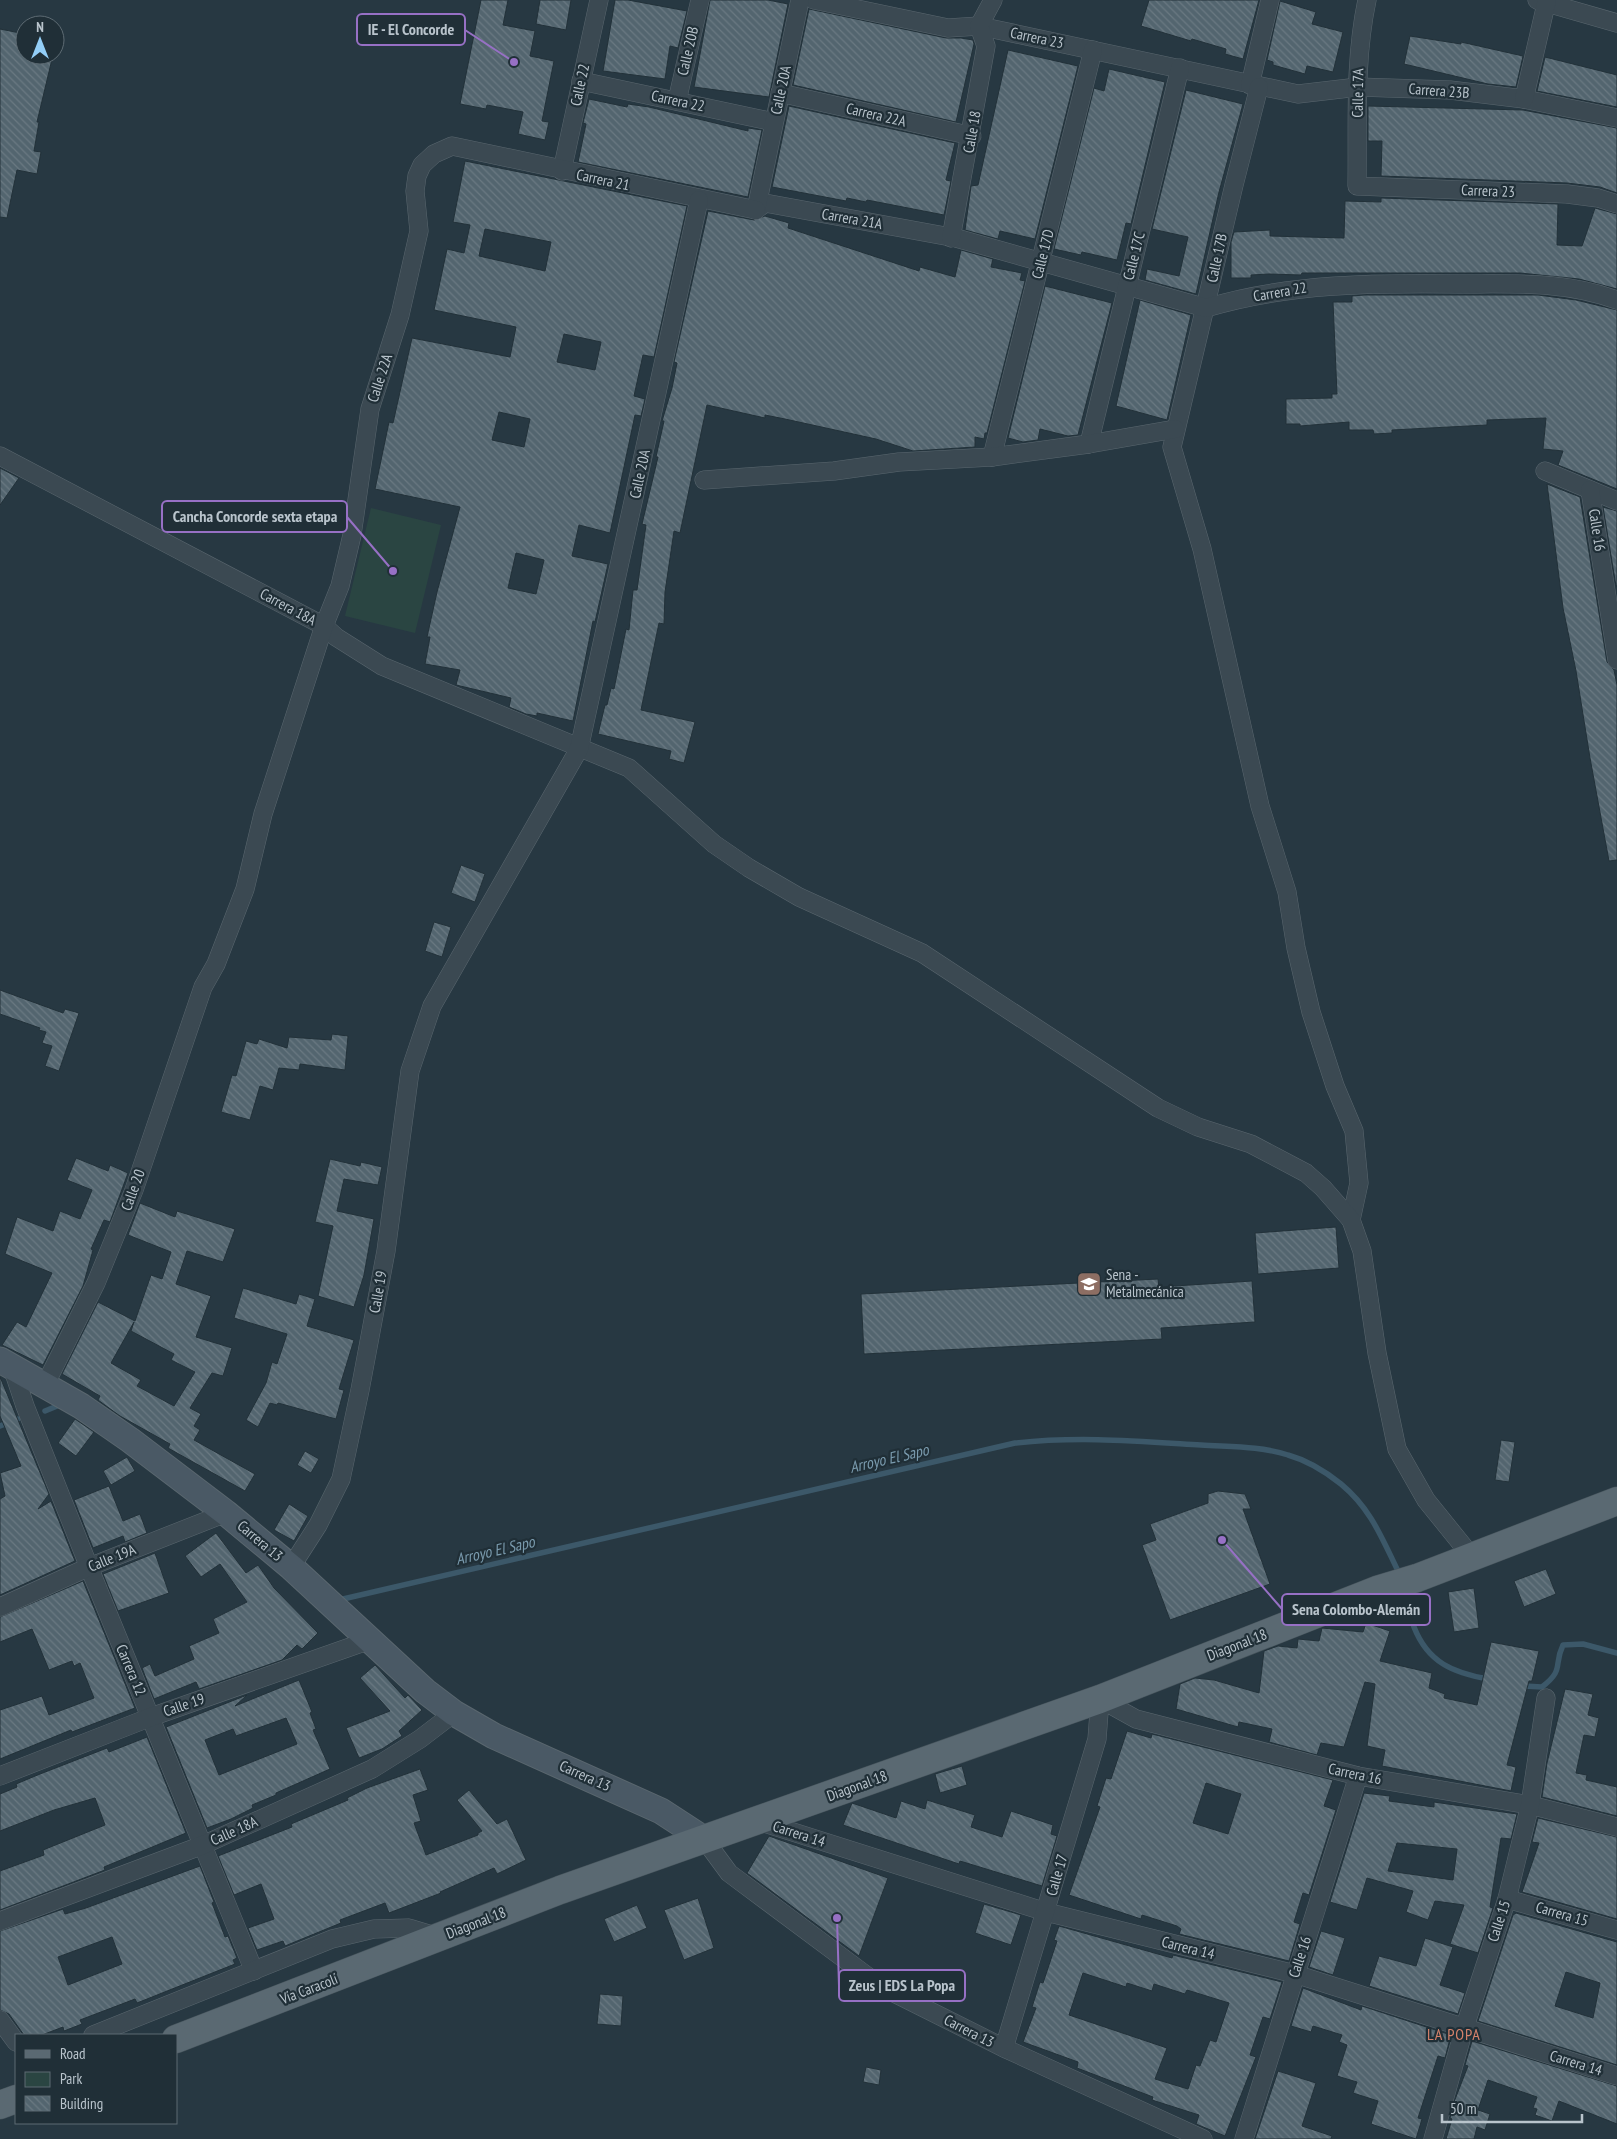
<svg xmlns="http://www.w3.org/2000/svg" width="1617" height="2139" font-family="'PT Sans Narrow',sans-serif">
<defs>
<pattern id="building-back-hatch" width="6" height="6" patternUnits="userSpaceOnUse" patternTransform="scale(1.25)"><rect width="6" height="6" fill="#53656f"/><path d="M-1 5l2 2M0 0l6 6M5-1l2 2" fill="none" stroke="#6a7982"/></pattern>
</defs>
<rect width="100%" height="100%" fill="#273842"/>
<polygon fill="#2a4542" points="371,508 441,525 415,633 345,616"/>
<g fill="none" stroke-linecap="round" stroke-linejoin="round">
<g stroke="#3c5869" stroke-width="5.5">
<polyline points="45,1411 62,1404"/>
<polyline points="0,1426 18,1419"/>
<path d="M1405,1589C1408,1601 1409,1615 1414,1627C1428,1663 1454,1673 1488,1679"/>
<path d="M343,1599L1015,1443C1079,1436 1136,1441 1201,1445C1229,1447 1260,1446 1288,1455C1306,1460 1326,1472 1341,1484C1370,1508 1381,1536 1397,1569"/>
<path d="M1522,1686L1542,1687C1565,1669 1553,1666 1563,1645L1583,1644L1617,1653"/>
</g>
</g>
<g fill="url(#building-back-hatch)" stroke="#223139" fill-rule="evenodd">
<polygon points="481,0 508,0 503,25 535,31 530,56 554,61 542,121 549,122 545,140 518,134 523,112 487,105 486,109 460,104"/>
<polygon points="540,0 571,0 566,30 536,24"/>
<polygon points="615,0 628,0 687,11 678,48 670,46 665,79 603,71"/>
<polygon points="710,0 768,0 788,4 769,97 694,87"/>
<polygon points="1149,0 1259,0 1243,59 1225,54 1226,49 1192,39 1191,41 1141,26"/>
<polygon points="1280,1 1316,12 1312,24 1343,32 1333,72 1307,66 1305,74 1273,65 1273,62 1267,60"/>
<polygon points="809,9 946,38 961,38 973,40 974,44 956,122 793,85"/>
<polygon points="0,29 25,34 25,55 53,55 37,122 39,122 34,151 41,152 37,174 17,170 7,218 0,217"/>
<polygon points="1410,36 1461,44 1461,42 1523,56 1516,87 1488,84 1404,64"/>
<polygon points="1008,50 1078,66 1035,239 1000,231 998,239 965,230 971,186 978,185"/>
<polygon points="1545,57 1617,75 1617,107 1537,91"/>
<polygon points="1109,69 1165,82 1131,224 1126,223 1117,260 1082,252 1081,255 1054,249 1094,88 1104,91"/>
<polygon points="1186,90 1243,104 1219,192 1196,294 1145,280 1147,269 1179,276 1188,237 1152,229"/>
<polygon points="589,99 627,107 628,104 649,107 748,131 748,128 762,130 748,197 578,162 586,124 583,123"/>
<polygon points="789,106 955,143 946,180 951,181 944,215 867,200 866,202 847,198 846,201 772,187"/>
<polygon points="1368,106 1523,110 1617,128 1617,193 1600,187 1567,183 1381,176 1382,141 1368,141"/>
<path d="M465,161L687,206L654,357L643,355L634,396L645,399L641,416L635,415L610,533L579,525L572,556L608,564L595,622L593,621L573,721L537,713V716L526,714L509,707L511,698L456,685L460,670L425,664L430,637H427L437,592L460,507L375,489L389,422L393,423L412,338L510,357L516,327L434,310L447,249L464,253L470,225L453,222ZM485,229L551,242L545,271L479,256ZM564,334L601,342L595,370L557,362ZM499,412L530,419L524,447L492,440ZM516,553L544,560L536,594L508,588Z"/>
<polygon points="1381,198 1558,204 1557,245 1582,246 1595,208 1617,214 1617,289 1579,279 1520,273 1302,273 1301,275 1269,274 1251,275 1251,278 1231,278 1231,242 1234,232 1270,230 1270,236 1344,238 1345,201 1381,202"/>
<polygon points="708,211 754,220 765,216 789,223 788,228 919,271 920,267 955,277 961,250 993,259 991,267 1022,273 1020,280 1025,281 987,433 985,433 984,439 975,437 975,447 913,451 876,439 785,419 765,415 765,418 707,405 684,514 680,533 674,531 665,592 664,624 659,623 641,710 695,722 684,763 669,759 671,751 598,734 605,705 607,705 611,688 614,689 626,629 629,630 633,590 637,590 646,525 642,524 658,457 656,457 664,421 662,421 672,388 677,363 674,362"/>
<polygon points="1045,286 1112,303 1078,435 1068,436 1040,429 1038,440 1023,442 1008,438"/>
<polygon points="1364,295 1538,295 1576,300 1617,310 1617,489 1558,465 1563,451 1543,449 1546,418 1487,420 1487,425 1392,430 1392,433 1374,434 1373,430 1349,430 1349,422 1300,426 1300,424 1286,424 1286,399 1332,398 1332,394 1337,394 1333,302 1352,302 1352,296"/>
<polygon points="1140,300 1191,315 1167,420 1116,406"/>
<polygon points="0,468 19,478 0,505"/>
<polygon points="1547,484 1580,497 1607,662 1614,670 1617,685 1617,860 1609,861 1590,758 1576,671 1563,608"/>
<polygon points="1603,507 1617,511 1617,586 1616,586"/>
<polygon points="461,865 485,874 475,902 451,893"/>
<polygon points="434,922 451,927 442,957 425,951"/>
<polygon points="0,990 63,1013 65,1009 79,1013 59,1071 45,1066 52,1046 42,1043 46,1032 39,1030 40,1028 0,1014"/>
<polygon points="332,1034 348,1036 345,1070 300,1064 299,1070 279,1068 273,1090 260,1086 250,1120 221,1112 232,1075 236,1076 246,1041 257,1044 259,1039 287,1048 289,1037 331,1040"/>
<polygon points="76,1158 108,1171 110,1165 128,1173 110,1222 104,1220 91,1249 93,1250 83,1286 43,1365 2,1345 17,1322 26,1327 52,1273 5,1254 17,1217 53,1231 60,1211 80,1219 92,1190 67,1180"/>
<polygon points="330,1159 360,1166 361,1162 382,1167 378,1185 344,1179 337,1211 374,1219 364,1275 354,1307 318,1296 333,1226 315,1222"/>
<path d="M140,1203L175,1217L177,1211L235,1229L223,1262L187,1251L176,1284L211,1296L196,1337L232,1348L223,1376L212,1373L190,1408L201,1414L194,1426L200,1430L194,1440L255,1474L245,1491L168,1448L170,1444L120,1416L98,1400L100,1396L62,1374L98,1302L135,1321L151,1275L162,1279L171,1252L128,1235ZM134,1322L131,1331L174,1354L171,1360L195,1372L174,1406L137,1386L141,1380L111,1363Z"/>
<polygon points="1336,1227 1339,1268 1258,1274 1255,1233"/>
<polygon points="1158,1279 1159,1287 1252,1281 1255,1322 1161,1328 1162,1339 864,1354 861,1294"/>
<polygon points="243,1288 296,1304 299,1294 315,1299 307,1326 354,1340 339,1389 344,1390 336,1419 278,1403 277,1405 270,1403 258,1427 246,1420 266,1383 272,1362 277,1364 287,1334 234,1318"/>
<polygon points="0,1377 49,1494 38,1509 51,1501 75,1561 0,1595 0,1499 5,1496 0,1473 21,1466 0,1416"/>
<polygon points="75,1419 94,1432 76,1456 58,1443"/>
<polygon points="1501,1440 1515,1442 1509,1482 1495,1480"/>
<polygon points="305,1451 319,1459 311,1473 297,1465"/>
<polygon points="127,1457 135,1471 111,1485 103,1471"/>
<polygon points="109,1486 123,1521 140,1514 147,1533 125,1542 123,1536 93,1548 74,1500"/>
<polygon points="1218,1491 1245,1494 1251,1509 1243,1509 1270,1584 1170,1620 1142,1545 1156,1540 1150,1524 1208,1503 1208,1494"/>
<polygon points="289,1504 308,1516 294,1541 274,1530"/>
<polygon points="216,1533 246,1573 258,1565 274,1588 318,1633 302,1649 297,1645 282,1660 199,1689 196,1682 154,1699 142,1668 150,1664 155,1676 194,1659 189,1646 219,1633 213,1619 247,1602 220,1564 201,1577 185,1556"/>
<polygon points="155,1553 169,1593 118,1611 103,1574"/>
<polygon points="1546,1569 1556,1594 1524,1607 1514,1581"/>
<polygon points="83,1581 135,1708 72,1732 71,1730 0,1759 0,1710 42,1696 49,1715 94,1698 80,1663 74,1666 72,1661 49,1670 32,1629 0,1642 0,1617"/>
<polygon points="1474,1588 1479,1628 1454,1632 1448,1592"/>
<polygon points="1366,1623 1390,1631 1380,1661 1432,1673 1429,1688 1445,1694 1444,1698 1477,1705 1491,1642 1539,1651 1532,1681 1529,1681 1507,1765 1516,1767 1511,1791 1382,1766 1385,1750 1367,1746 1375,1684 1365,1682 1344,1747 1321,1743 1317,1755 1269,1742 1272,1729 1239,1722 1238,1727 1176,1709 1180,1684 1195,1678 1214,1680 1259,1693 1264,1651 1278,1646 1297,1648 1298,1639 1319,1641 1322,1628 1363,1632"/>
<polygon points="375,1665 405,1698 408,1695 422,1710 399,1731 402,1736 382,1749 359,1758 346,1728 390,1711 360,1678"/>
<path d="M299,1680L312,1712L310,1713L316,1729L313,1730L330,1769L276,1793V1795L252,1805L253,1808L231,1819L207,1828L166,1727L247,1695L235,1706ZM286,1718L297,1744L219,1775L205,1740L233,1729L236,1736Z"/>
<polygon points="1565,1689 1593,1694 1588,1715 1599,1718 1595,1737 1584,1735 1576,1773 1587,1775 1586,1780 1617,1787 1617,1816 1542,1797 1547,1763"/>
<path d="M1127,1731L1151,1738L1152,1734L1333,1780L1324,1806L1336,1810L1309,1895L1303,1893L1294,1922L1300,1924L1289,1961L1179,1934L1181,1929L1177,1926L1142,1915L1141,1919L1069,1895L1100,1807L1097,1806L1106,1778L1111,1779ZM1206,1783L1241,1794L1228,1834L1193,1823Z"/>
<polygon points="147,1737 186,1833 104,1867 105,1870 0,1910 0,1871 44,1855 43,1850 105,1825 95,1798 54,1810 0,1831 0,1794 17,1787 16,1784 40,1774 107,1748 109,1752"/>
<polygon points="962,1766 967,1785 940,1793 935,1774"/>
<polygon points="420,1769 428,1790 413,1795 421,1821 414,1823 426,1855 478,1835 478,1833 482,1831 457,1800 469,1790 497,1824 507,1819 526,1860 497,1874 494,1868 440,1892 441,1893 389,1913 385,1903 340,1920 341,1923 285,1946 283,1941 257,1950 248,1928 274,1919 261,1884 234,1895 218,1856 292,1827 291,1824 348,1800 347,1798 367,1788"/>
<path d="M1364,1793L1390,1796L1389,1801L1434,1807V1802L1517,1814L1511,1839L1501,1838L1490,1907L1493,1908L1478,1953L1450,1944L1464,1905L1435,1901L1428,1920L1406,1912L1413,1891L1367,1878L1357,1910L1330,1902ZM1397,1843L1457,1849L1453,1880L1388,1871Z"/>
<polygon points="927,1800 975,1815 971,1827 1002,1837 1011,1811 1053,1825 1051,1834 1057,1836 1042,1886 960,1861 959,1864 843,1825 852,1803 896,1818 901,1801 925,1809"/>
<polygon points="1538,1818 1617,1837 1617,1919 1522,1892 1539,1843 1532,1842"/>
<polygon points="769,1836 888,1878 859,1956 747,1873"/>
<path d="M200,1866L214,1902L212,1903L225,1937L228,1936L237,1958L233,1960L235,1964L137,2003L135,1999L80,2020L82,2024L64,2031L63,2027L42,2035H24L9,2014L0,2010V1931L63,1909L65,1914L86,1908ZM112,1937L122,1964L68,1985L58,1957Z"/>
<polygon points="698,1898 714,1948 684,1960 664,1910"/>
<polygon points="984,1904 1021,1915 1011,1945 975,1933"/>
<polygon points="637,1905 647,1928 614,1942 604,1919"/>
<path d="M1516,1913L1617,1942V2065L1478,2021L1513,1915ZM1566,1972L1600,1983L1593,2018L1555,2006Z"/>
<path d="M1059,1926L1172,1958L1173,1955L1282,1982L1270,2019L1263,2017L1250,2055L1256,2057L1225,2136L1196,2124L1199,2115L1152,2100L1153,2097L1077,2068L1078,2062L1023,2042L1036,2008L1032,2007L1040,1982L1043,1983L1057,1941L1054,1940ZM1083,1973L1126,1987L1127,1983L1152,1991L1154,1984L1185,1994L1187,1990L1229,2003L1216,2042L1210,2040L1200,2066L1196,2065L1188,2089L1155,2079L1167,2048L1069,2015Z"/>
<polygon points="1321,1931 1345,1938 1333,1975 1309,1967"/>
<polygon points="1425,1938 1453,1947 1440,1985 1465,1993 1458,2014 1369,1986 1379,1956 1416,1966"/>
<polygon points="1303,1988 1361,2010 1362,2006 1451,2035 1445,2058 1438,2056 1418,2118 1422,2119 1416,2139 1371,2124 1378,2101 1353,2093 1357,2082 1337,2076 1347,2045 1339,2042 1342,2035 1313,2026 1311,2032 1291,2026"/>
<polygon points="600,1994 623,1996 621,2026 597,2024"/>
<polygon points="1472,2041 1617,2086 1617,2124 1559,2101 1552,2121 1535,2115 1537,2109 1533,2108 1537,2097 1488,2080 1478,2110 1490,2114 1485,2130 1477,2127 1474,2139 1446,2139 1452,2119 1450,2118 1454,2102 1468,2066 1465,2065"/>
<polygon points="866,2067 881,2070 879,2085 863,2082"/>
<polygon points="1278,2071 1316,2083 1302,2126 1332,2136 1331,2139 1255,2139"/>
</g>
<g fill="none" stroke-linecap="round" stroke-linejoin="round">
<defs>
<g id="street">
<polyline points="814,0 948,28 979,26 1298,94 1358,87 1450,90 1524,99 1617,118"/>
<path d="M1367,0C1354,61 1358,124 1357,186L1567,194L1598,198L1617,204"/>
<polyline points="1537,0 1617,23"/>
<polyline points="581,81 774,122"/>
<polyline points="1250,85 1270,0"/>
<polyline points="1259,87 1234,185 1172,447 1202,549 1260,806 1287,892 1296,948 1311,1012 1335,1086 1354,1131 1359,1183 1351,1220"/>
<polyline points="780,93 972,136"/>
<polyline points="1524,99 1547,0"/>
<polyline points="677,101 700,0"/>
<polyline points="562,171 599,0"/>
<path d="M756,210L765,203L956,238L1206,308C1289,283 1374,283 1459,284C1516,284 1563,281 1617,300"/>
<polyline points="756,210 800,0"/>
<polyline points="951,238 986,46 979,26 993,0"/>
<polyline points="1089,444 1180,68"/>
<polyline points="0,456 324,626 336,637 382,666 629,768 714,844 749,868 799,897 922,953 1158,1108 1198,1127 1251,1144 1306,1173 1323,1188 1351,1220 1362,1251 1377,1353 1397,1449 1426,1500 1472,1557"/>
<polyline points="992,457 1093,50"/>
<polyline points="1545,471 1617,501"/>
<polyline points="704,480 834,471 899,462 992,457 1089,444 1175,429"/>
<polyline points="1590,490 1617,660"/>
<polyline points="12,1367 25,1406 89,1567 254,1971"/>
<polyline points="45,1385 96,1283 134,1190 203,987 216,964 245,889 263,814 324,626 340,586 352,535 370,409 400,315 419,231 415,191 417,176 422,165 434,154 452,146 756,210"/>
<polyline points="291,1567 318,1525 341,1479 360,1390 386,1251 410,1071 432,1006 579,749 699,200"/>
<polyline points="0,1607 89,1567 226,1513"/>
<polyline points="0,1776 151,1717 370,1640"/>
<polyline points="758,1821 1046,1912 1295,1974 1617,2076"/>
<polyline points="704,1839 729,1873 882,1987 1004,2048 1203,2139"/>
<polyline points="1507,1899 1617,1930"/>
<polyline points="0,1921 203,1845 372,1769 420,1739 454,1713"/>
<polyline points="0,2020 16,2042"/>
<polyline points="93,2035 332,1939 374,1929 409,1928 439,1937"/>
<polyline points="1004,2048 1097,1739 1100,1699 1136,1719 1358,1776 1530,1805 1617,1827"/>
<polyline points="1244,2139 1358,1776"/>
<polyline points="1433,2139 1464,2029 1507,1899 1530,1805 1546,1698"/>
</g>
<polyline id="secondary" points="0,1360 81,1406 130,1440 226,1513 291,1567 425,1691 454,1713 494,1736 661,1811 704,1839"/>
<g id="primary">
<polyline points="176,2039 560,1890 1100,1699 1377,1590 1417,1578 1617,1501"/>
<polyline points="0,2105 16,2099"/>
</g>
</defs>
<use href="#street" stroke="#5a676f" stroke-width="19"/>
<use href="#secondary" stroke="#5a676f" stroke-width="27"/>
<use href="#primary" stroke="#45535b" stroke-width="29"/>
<use href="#street" stroke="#3b4952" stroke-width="18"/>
<use href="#secondary" stroke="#4a5965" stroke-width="25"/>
<use href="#primary" stroke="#5a6972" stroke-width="28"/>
</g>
<defs>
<symbol id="university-square" viewBox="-11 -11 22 22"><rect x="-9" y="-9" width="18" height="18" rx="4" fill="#8d6e63" stroke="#202f37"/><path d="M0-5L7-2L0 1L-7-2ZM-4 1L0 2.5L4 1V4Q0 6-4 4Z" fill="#fff"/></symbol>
</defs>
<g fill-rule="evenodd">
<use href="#university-square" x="1075" y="1270" width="28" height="28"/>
</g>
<g text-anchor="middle" stroke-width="4.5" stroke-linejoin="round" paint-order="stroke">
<g font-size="15" fill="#b9c4cc" stroke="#202f37">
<text transform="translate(1037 38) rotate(12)" y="5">Carrera 23</text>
<text transform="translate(688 51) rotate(-77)" y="5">Calle 20B</text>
<text transform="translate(580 85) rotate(-78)" y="5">Calle 22</text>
<text transform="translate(781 90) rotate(-78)" y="5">Calle 20A</text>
<text transform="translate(1439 91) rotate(4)" y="5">Carrera 23B</text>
<text transform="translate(1358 93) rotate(-89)" y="5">Calle 17A</text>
<text transform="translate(678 101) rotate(12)" y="5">Carrera 22</text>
<text transform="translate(876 115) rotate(13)" y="5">Carrera 22A</text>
<text transform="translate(972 132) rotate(-80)" y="5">Calle 18</text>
<text transform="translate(603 180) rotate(12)" y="5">Carrera 21</text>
<text transform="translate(1488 191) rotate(2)" y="5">Carrera 23</text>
<text transform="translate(852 219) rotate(10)" y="5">Carrera 21A</text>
<text transform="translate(1043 254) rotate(-76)" y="5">Calle 17D</text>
<text transform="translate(1134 256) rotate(-76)" y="5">Calle 17C</text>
<text transform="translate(1217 258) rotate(-78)" y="5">Calle 17B</text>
<text transform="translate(1280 292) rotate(-10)" y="5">Carrera 22</text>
<text transform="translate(380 378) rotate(-72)" y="5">Calle 22A</text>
<text transform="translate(640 474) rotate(-78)" y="5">Calle 20A</text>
<text transform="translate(1597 530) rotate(81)" y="5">Calle 16</text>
<text transform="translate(288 607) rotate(28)" y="5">Carrera 18A</text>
<text transform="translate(133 1190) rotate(-70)" y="5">Calle 20</text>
<text transform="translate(378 1292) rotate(-80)" y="5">Calle 19</text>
<text transform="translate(260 1541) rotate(40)" y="5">Carrera 13</text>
<text transform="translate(112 1558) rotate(-22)" y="5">Calle 19A</text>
<text transform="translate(1237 1645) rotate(-21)" y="5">Diagonal 18</text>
<text transform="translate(131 1670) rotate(67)" y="5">Carrera 12</text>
<text transform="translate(184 1705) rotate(-19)" y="5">Calle 19</text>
<text transform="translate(1355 1774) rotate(12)" y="5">Carrera 16</text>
<text transform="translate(585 1776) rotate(24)" y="5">Carrera 13</text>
<text transform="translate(857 1786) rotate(-20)" y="5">Diagonal 18</text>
<text transform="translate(234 1831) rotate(-24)" y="5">Calle 18A</text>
<text transform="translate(799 1834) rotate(18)" y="5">Carrera 14</text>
<text transform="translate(1057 1875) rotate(-74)" y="5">Calle 17</text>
<text transform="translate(1562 1914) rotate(16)" y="5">Carrera 15</text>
<text transform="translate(1499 1921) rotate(-72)" y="5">Calle 15</text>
<text transform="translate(476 1923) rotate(-21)" y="5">Diagonal 18</text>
<text transform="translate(1188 1948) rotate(14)" y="5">Carrera 14</text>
<text transform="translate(1300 1957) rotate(-72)" y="5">Calle 16</text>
<text transform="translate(309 1989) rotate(-21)" y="5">Vía Caracolí</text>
<text transform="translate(969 2031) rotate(27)" y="5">Carrera 13</text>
<text transform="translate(1576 2063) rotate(17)" y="5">Carrera 14</text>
</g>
<g font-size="15" fill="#b9c4cc" stroke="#202f37" text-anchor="start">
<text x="1106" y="1280">Sena -<tspan x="1106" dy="17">Metalmecánica</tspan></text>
</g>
<g font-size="16" font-style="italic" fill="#7a9bae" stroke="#202f37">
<text transform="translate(889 1458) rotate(-13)" y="6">Arroyo El Sapo</text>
<text transform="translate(495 1550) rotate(-13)" y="6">Arroyo El Sapo</text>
</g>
<g font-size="16" letter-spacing="1" fill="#d5826b" stroke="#202f37">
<text x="1454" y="2040">LA POPA</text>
</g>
</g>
<path fill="none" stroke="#9770c5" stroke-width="2" d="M514 62L465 30M393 571L347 517M1222 1540L1282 1609M837 1918L839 1986"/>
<g fill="#9770c5" stroke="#202f37" stroke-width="2">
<circle cx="514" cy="62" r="5"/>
<circle cx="393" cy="571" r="5"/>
<circle cx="1222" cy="1540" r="5"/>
<circle cx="837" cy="1918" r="5"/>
</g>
<g fill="#202f37" stroke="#9770c5" stroke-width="2">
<rect x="357" y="14" width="108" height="31" rx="5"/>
<rect x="162" y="501" width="185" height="31" rx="5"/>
<rect x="1282" y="1594" width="148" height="31" rx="5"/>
<rect x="839" y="1970" width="126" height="31" rx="5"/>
</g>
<g font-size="16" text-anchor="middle" font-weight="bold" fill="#b9c4cc">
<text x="411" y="35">IE - El Concorde</text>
<text x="255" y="522">Cancha Concorde sexta etapa</text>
<text x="1356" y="1615">Sena Colombo-Alemán</text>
<text x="902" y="1991">Zeus | EDS La Popa</text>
</g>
<rect x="15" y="2034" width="162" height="90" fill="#202f37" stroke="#5d6b73"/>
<rect x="25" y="2050" width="25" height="8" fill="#5a6972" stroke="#5d6b73"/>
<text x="60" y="2059" font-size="15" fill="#b9c4cc">Road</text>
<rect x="25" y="2072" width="25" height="15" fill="#2a4542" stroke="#5d6b73"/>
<text x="60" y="2084" font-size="15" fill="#b9c4cc">Park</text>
<rect x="25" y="2096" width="25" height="15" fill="url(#building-back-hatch)" stroke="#5d6b73"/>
<text x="60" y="2109" font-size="15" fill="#b9c4cc">Building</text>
<g transform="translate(40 40)"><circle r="24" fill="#202f37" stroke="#5d6b73"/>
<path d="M0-4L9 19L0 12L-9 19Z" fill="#93cef7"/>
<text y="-8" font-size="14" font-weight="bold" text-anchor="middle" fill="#b9c4cc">N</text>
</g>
<path d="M1442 2114v8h140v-8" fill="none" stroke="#b9c4cc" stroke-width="2.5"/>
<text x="1450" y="2114" font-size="15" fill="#b9c4cc" stroke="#202f37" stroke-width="4" paint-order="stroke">50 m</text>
</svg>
